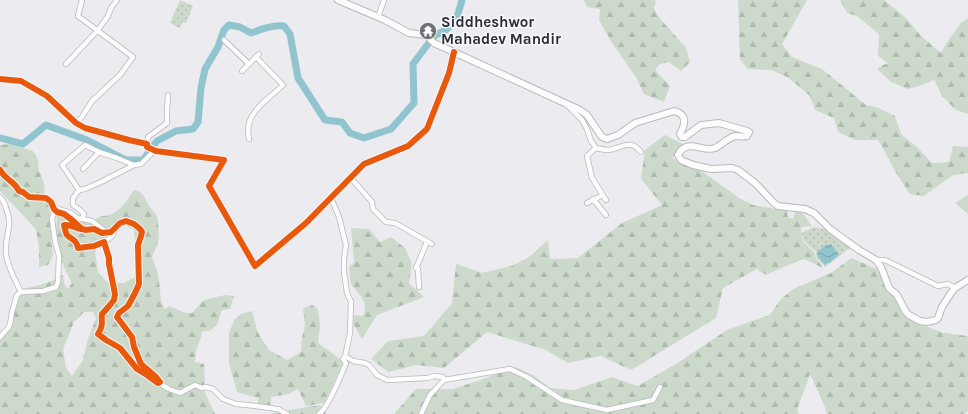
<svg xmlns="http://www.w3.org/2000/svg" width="968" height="414" font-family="Karla,sans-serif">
<defs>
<pattern id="grass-dots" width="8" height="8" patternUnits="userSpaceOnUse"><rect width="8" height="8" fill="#cddacb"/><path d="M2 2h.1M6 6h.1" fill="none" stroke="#b0bbaf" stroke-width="1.8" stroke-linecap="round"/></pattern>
<pattern id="forest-firs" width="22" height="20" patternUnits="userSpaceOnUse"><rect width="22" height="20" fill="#cddacb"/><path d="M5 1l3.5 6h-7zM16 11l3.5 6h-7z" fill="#b0bbaf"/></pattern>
<pattern id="water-waves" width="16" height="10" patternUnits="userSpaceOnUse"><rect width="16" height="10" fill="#90c4ce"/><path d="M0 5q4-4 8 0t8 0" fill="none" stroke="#76a0a8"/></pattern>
</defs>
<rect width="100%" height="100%" fill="#ebebf0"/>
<g fill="url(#grass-dots)">
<polygon points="180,0 193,6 186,23 183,22 180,28 170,23"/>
<path d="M814,227L830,230L854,248L847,250L844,253L825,267L816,256V251C809,246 802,242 802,233L803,232Z"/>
</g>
<g fill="url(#forest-firs)" fill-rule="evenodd">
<polygon points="584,0 654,0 656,2 654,8 657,15 686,48 690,62 681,71 669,62 660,64 655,70 670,86 664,102 644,94 636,77 612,43 599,20 600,9 587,7"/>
<polygon points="738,0 807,0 782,44 792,57 822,69 866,105 876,107 895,116 901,134 917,147 932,163 949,162 953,146 968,147 968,173 953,175 924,196 910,194 895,171 884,150 878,140 855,140 838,132 834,118 815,110 810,96 789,78 772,70 748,69 740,60"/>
<polygon points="840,0 884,0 904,16 921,36 941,53 947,42 961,23 968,18 968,114 956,110 943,97 934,80 919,86 908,89 891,82 877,69 883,65 888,63 878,56 879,34 857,16 847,13"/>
<path d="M665,135L683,144L672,158L703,172L739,198L753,205L787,211L788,217L793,219L796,210L801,211L812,226L801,227C802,242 803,243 815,252V256L823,268L804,259L781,268L766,275L757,269L723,288L716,318L631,370L601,356L568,363L546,350L487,332L444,368L416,365L389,372L371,359L388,341L424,336L452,303L456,264L482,273L498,269L512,266L529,257L548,240L550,259L578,258L622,223L662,205L650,190L641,178L645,150Z"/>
<polygon points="9,144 33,151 38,160 39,171 44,183 45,201 50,206 50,224 53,256 48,265 39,267 39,247 36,230 24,216 0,191 0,145"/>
<path d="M134,190L138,191L143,195L149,206L157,216L159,232L158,243L152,257L158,274L160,289L161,302L165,309L169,306L186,313H192L204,300L225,295L234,296L230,309L222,310L217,325L210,331H203L196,351L195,362L204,364L205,393L215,414H0V333L9,324C9,307 12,303 20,289C36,287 49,283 63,275L64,284L68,289L72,283C63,267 57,251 56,232C56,226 57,221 57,216L60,215L71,221H94C100,214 105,217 112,214C122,209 127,200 134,190ZM115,225H125L134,230L137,262L135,277L124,283H108L98,272L95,252L102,239L109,236ZM84,312H93L96,318L87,342L83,360L72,376L66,368L63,349L74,322Z"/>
<polygon points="968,195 968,214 955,203"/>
<path d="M351,228L369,229L380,242L391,237L405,248L412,264L409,283L424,297L377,315L362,339L354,325L353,315L363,316C369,300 359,297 352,285C349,281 350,272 349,267L354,262Z"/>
<polygon points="851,258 877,269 888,287 899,302 911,321 944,333 968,336 968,411 965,414 827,414 825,407 810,374 797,410 799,414 394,414 416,389 453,389 486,378 508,369 515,367 533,375 550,388 574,390 612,377 638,386 679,362 727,330 770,315 780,300 793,289 831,273"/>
<polygon points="312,305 318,309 320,327 318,343 340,359 343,364 324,403 306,406 300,393 297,389 289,394 271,397 270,411 258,408 258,398 237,392 229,363 229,333 234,320 241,314 252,311 258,333 269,350 287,360 301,352 302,338 305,325 303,308"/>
<polygon points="320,405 327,414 271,414 272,413"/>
</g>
<polygon fill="url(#water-waves)" points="831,244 838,253 838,256 825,265 818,257 817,252 826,245"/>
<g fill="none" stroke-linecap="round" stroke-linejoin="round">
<path stroke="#90c4ce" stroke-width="7" d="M0,138L23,144L46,125L87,140L126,160H143L157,141L176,131L193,129L198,122L201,88L205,69L218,47L224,30L229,25L240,27L251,33C262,29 272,25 284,26L290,34L298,78L325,120L342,122L350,133L364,138L391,129L414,103L413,64L434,36L446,30L456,21L462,0"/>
<defs>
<g id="street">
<polyline points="378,17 384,0"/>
<polyline points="224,40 249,64"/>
<polyline points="66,64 98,30 108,16 111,8 117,0"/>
<polyline points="242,71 256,57"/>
<polyline points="0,79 21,81 47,96 76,123 85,128 129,140 147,144 147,147 156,151 224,160 209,186 255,266 306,223 364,164 408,146 427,129 449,73 454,52"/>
<polyline points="567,105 582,120 587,129 591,141 596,148 587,156 592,178 606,200"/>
<polyline points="76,123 82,117 92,101 120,75 133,57 78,16 82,0"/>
<path d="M249,139C248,134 248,128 249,123C254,107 272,96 283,85L256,57L259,54"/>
<polyline points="147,144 148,137 167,123 167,110 168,95"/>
<path d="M596,148C600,149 605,150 609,150C622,148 630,138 641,152"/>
<polyline points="134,165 117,158 99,152 85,145 62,165 79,190 85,189 101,182 134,165 141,164 152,153 156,151"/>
<polyline points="83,169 99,152"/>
<path d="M0,170C2,173 4,176 7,178C12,183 16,184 19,191L23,192L29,197L46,198L51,202L54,209L57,212L64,214L72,220L82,229L86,230L94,229L102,233L111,232L120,223L126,221L134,224L140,229L142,232L141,236L138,245L139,284L135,293L128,306L119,313L117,317L132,337L134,347L141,364L156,377L160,382L158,383L147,375L137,369L120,348L106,340L98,334C104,324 101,323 102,314L110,305L114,300L115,294L109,264V258L104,242L94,246L78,248C76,239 72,240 67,235C65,232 65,228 64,225C70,224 75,228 81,229"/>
<polyline points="350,177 372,202 373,209 386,222 395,223 432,244"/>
<polyline points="79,190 73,198 73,205 79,209 84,214 82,219"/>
<path d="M0,197C3,200 5,204 6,208C14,227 4,236 6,254C8,268 15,280 21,292"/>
<polyline points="331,198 339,217 346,245 344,259 344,272 347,293 351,302 350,333 345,357"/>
<polyline points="593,199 606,215"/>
<polyline points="587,203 603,195"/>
<path d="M104,242C109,239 115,236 114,229"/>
<polyline points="876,260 885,260 938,286 948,284 955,288"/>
<polyline points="419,287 418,269 416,268 427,242"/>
<polyline points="0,337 8,328 10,324 12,312 17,295 21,292 43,291 56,287 58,282 59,256 55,241 52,219 55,208 71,213 77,218 92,221 106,232"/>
<polyline points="159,383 169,389 180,393 195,385 202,388 206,387 213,389 223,399 236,404 256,406 270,408 272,408 274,409 278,409 287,414"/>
<path d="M319,414C329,407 341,375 346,363L343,359L345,357H347L353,361L365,363L369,365L377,375L387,380L428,378L434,376L443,377L444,380"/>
<polyline points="421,414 430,395 444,380 510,369 527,377 562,400 607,410 653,400 660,387"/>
</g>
<path id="secondary" d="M338,0L385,20L409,33L426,35L434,43L580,110L587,115L602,137L607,139L618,135L635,123L674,111C688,114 685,125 680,134L682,137H685L701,125L719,123L747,131L749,132L747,136C743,137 739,136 735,136C727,138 722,145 715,148C703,153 687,137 678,155L681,160L693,165L711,169L732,168L738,170L755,183L774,203L778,206L805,209L814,213L830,229L859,250L876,260L881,267L889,288L897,295L906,312L909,315L920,321L927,322L936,320L938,318L942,307L951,293L955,288L968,280"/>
</defs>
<use href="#street" stroke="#b9b9bc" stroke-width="6"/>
<use href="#secondary" stroke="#b9b9bc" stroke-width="8"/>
<use href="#street" stroke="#fcfcfd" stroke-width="4.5"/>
<use href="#secondary" stroke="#fcfcfd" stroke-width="6"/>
<defs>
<g id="cycleway">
<polyline points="0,79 21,81 47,96 76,123 85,128 129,140 147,144 147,147 156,151 224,160 209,186 255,266 306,223 364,164 408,146 427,129 449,73 454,52"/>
<path d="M0,170C2,173 4,176 7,178C12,183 16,184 19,191L23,192L29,197L46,198L51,202L54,209L57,212L64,214L72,220L82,229L86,230L94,229L102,233L111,232L120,223L126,221L134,224L140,229L142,232L141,236L138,245L139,284L135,293L128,306L119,313L117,317L132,337L134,347L141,364L156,377L160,382L158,383L147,375L137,369L120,348L106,340L98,334C104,324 101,323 102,314L110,305L114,300L115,294L109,264V258L104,242L94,246L78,248C76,239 72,240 67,235C65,232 65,228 64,225C70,224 75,228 81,229"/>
</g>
</defs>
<use href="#cycleway" stroke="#f7f7fe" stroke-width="8"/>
<use href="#cycleway" stroke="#e8590c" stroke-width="6"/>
</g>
<defs>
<symbol id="temple-disc" viewBox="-11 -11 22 22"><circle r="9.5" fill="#707073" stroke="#f7f7fe"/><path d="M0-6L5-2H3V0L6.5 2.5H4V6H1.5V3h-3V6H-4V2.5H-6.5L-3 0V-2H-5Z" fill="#fff"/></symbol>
</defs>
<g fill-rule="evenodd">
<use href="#temple-disc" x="418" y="21" width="20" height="20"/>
</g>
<g text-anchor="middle" stroke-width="3" stroke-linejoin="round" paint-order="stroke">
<g font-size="15" font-weight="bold" fill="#2d2d30" stroke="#f7f7fe" text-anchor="start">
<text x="441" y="27">Siddheshwor<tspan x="441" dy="17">Mahadev Mandir</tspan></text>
</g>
</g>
</svg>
